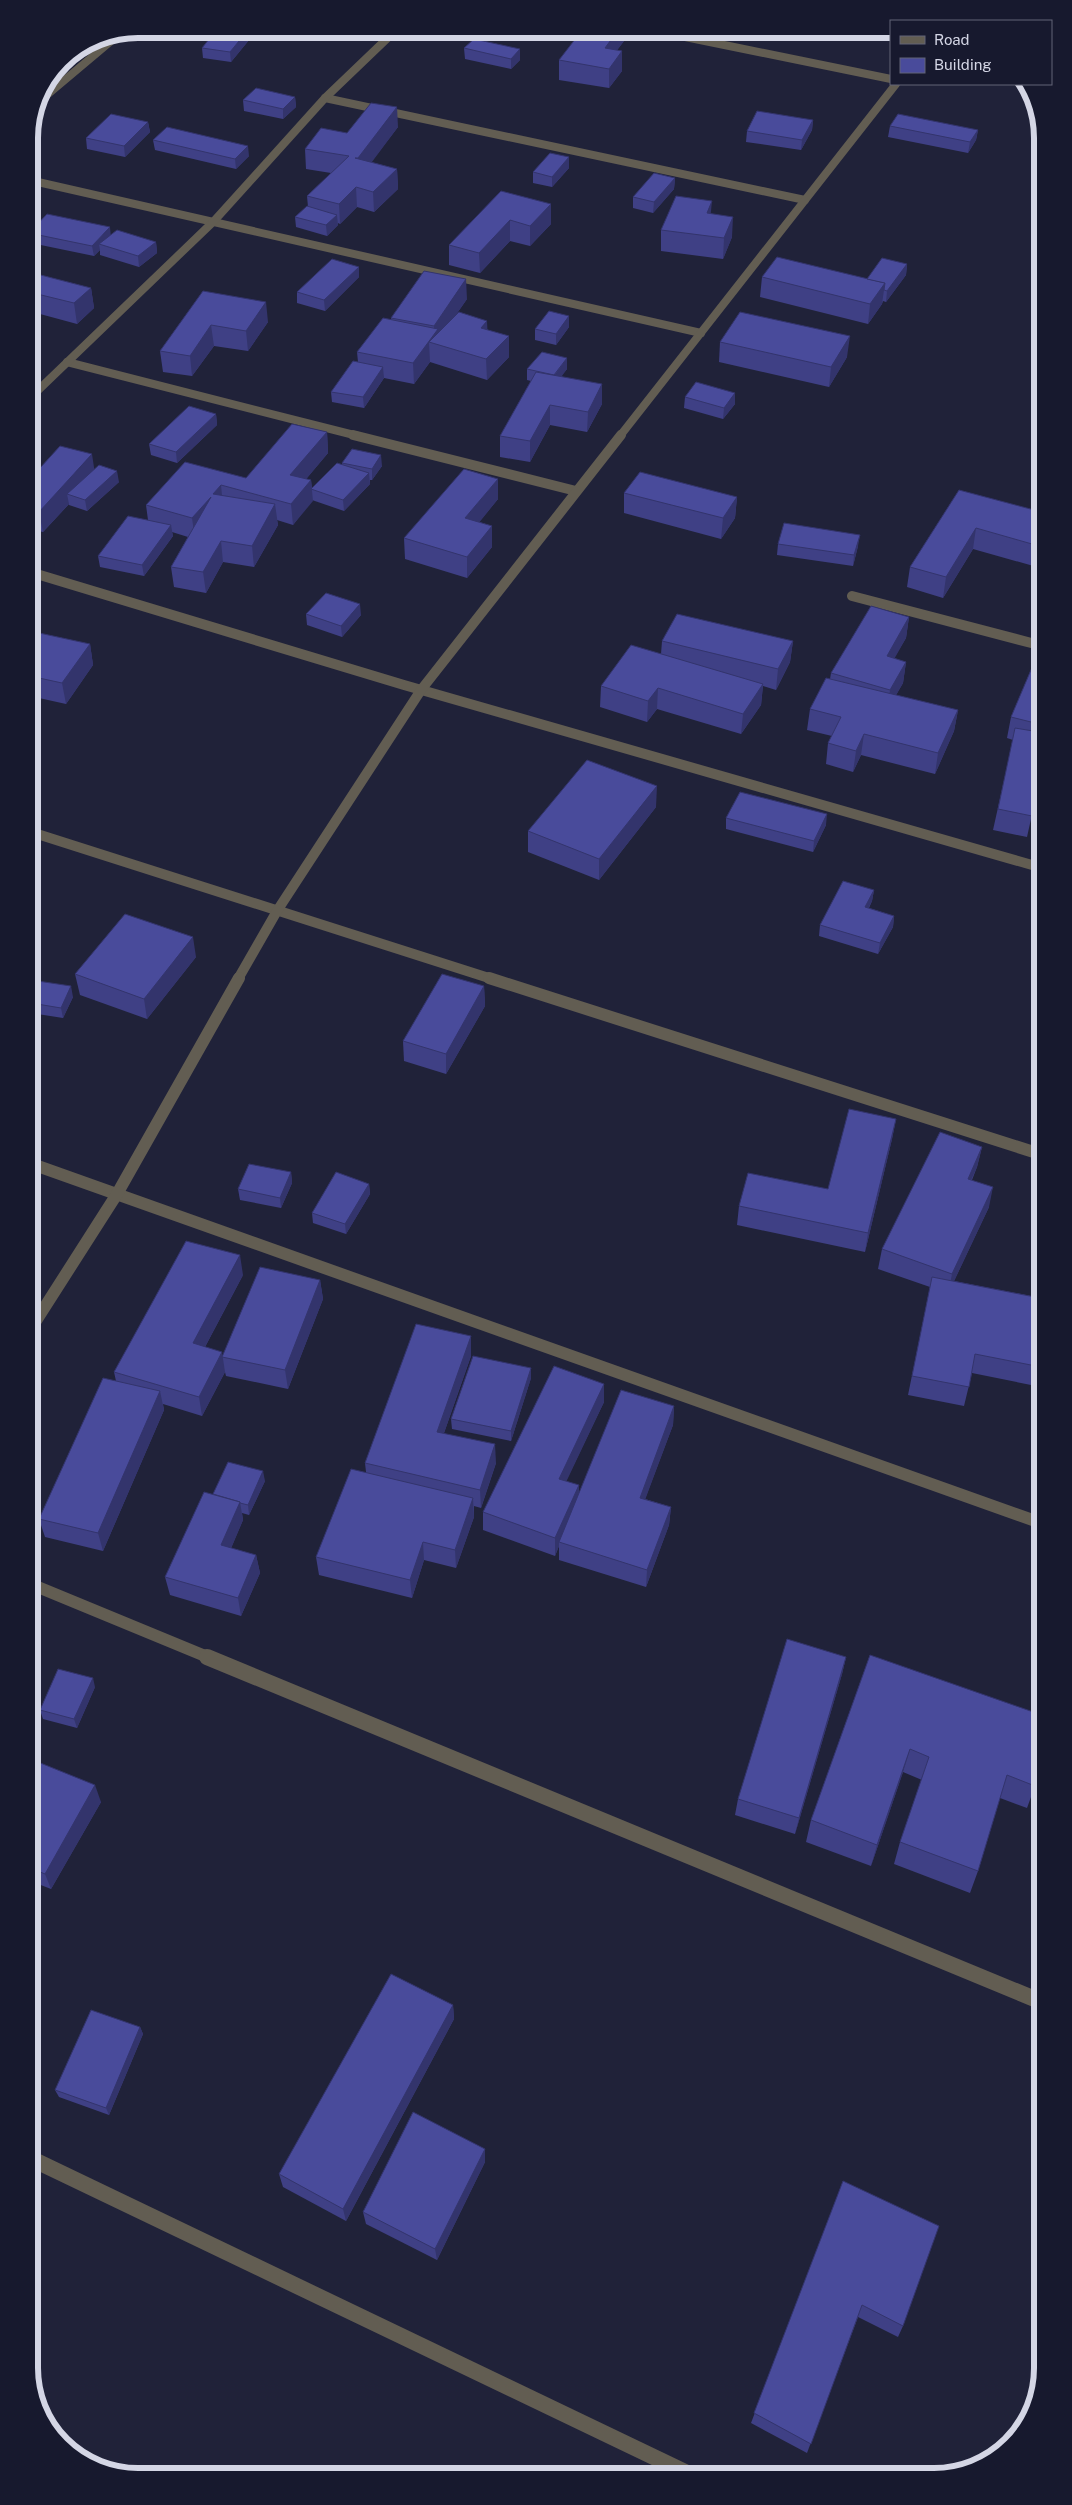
<svg xmlns="http://www.w3.org/2000/svg" width="1072" height="2505" font-family="'Public Sans',sans-serif">
<rect width="100%" height="100%" fill="#202239"/>
<g fill="none" stroke-linecap="round" stroke-linejoin="round">
<g stroke="#625d52" stroke-width="8">
<polyline points="646,29 891,79"/>
<polyline points="325,98 805,200"/>
<polyline points="35,105 123,31"/>
<polyline points="29,180 701,333"/>
<polyline points="67,362 358,436"/>
<polyline points="30,398 214,221 325,98 397,29"/>
<polyline points="620,436 896,84"/>
</g>
<g stroke="#625d52" stroke-width="10">
<polyline points="353,435 576,491"/>
<polyline points="30,572 404,685 1039,867"/>
<polyline points="852,596 1039,645"/>
<polyline points="31,832 492,979"/>
<polyline points="238,979 277,911 421,690 621,435"/>
</g>
<g stroke="#625d52" stroke-width="12">
<polyline points="489,978 1040,1154"/>
<polyline points="32,1164 1041,1523"/>
<polyline points="32,1327 117,1194 239,978"/>
<polyline points="33,1585 210,1658"/>
</g>
<g stroke="#625d52" stroke-width="16">
<polyline points="207,1657 1042,2002"/>
<polyline points="34,2160 685,2472"/>
</g>
</g>
<g fill="#3f4085">
<polygon points="249,40 231,62 203,58 202,48"/>
<polygon points="624,41 617,50 622,51 622,71 609,88 559,80 559,60"/>
<polygon points="464,48 520,49 520,60 511,69 465,59"/>
<polygon points="295,97 296,107 283,119 244,111 243,100"/>
<polygon points="813,120 812,130 801,150 746,142 747,131"/>
<polygon points="148,122 150,132 125,157 87,149 86,138"/>
<polygon points="890,126 978,130 976,140 968,153 888,137"/>
<polygon points="398,127 371,162 397,169 398,189 374,212 357,207 340,224 338,223 338,225 327,236 296,227 295,217 308,207 307,196 331,173 306,169 305,149 347,133"/>
<polygon points="153,140 249,156 236,169 155,150"/>
<polygon points="569,157 569,168 552,187 533,183 533,172"/>
<polygon points="675,178 674,189 653,213 633,208 633,197"/>
<polygon points="551,204 551,224 530,246 510,241 480,273 449,265 449,245"/>
<polygon points="711,214 732,237 723,259 661,251 661,230"/>
<polygon points="29,233 111,235 156,242 157,253 139,267 100,255 100,250 94,256 31,243"/>
<polygon points="907,264 906,275 886,302 883,301 882,304 868,324 760,297 762,277 867,279"/>
<polygon points="359,267 359,277 325,311 297,303 297,292"/>
<polygon points="29,272 91,288 94,308 77,324 29,311"/>
<polygon points="203,291 268,322 248,351 214,346 192,376 163,372 160,351"/>
<polygon points="467,299 455,316 488,330 509,336 509,357 487,380 430,362 414,384 384,378 364,408 332,402 331,392 358,362 357,352 391,320 391,318"/>
<polygon points="569,327 556,345 535,340 535,329"/>
<polygon points="720,342 847,357 829,387 719,362"/>
<polygon points="567,358 567,369 561,376 602,404 587,432 550,425 530,462 500,457 500,436 531,381 527,380 527,369"/>
<polygon points="685,397 735,404 723,419 684,408"/>
<polygon points="216,414 217,425 177,463 151,455 149,444"/>
<polygon points="327,432 328,453 306,479 311,480 312,489 342,465 342,463 382,466 372,480 370,480 370,484 344,511 312,500 293,525 277,520 278,525 254,567 223,562 206,593 174,587 171,567 188,537 172,532 173,536 144,576 100,567 98,556 148,520 146,505 246,478"/>
<polygon points="94,470 119,482 87,511 69,505 69,504 43,532 30,529 30,479"/>
<polygon points="498,479 498,499 479,522 492,526 492,547 467,578 405,559 404,538"/>
<polygon points="959,490 1038,511 1039,564 1037,567 973,549 943,598 907,587 910,567"/>
<polygon points="624,493 737,497 735,518 721,539 624,513"/>
<polygon points="778,544 858,546 853,566 777,555"/>
<polygon points="306,614 361,615 342,637 307,625"/>
<polygon points="909,617 906,638 894,658 906,662 903,683 896,695 958,710 954,731 935,774 861,755 853,772 826,764 828,743 832,736 807,730 810,709 830,679 831,673"/>
<polygon points="30,631 90,644 93,665 66,704 30,696"/>
<polygon points="662,641 793,641 790,662 776,690 763,686 761,705 741,734 657,709 647,722 600,707 601,686 661,654"/>
<polygon points="1039,651 1039,792 1037,792 1027,837 993,830 1013,740 1007,738 1011,717"/>
<polygon points="656,807 599,880 528,852 528,831"/>
<polygon points="726,818 826,825 813,852 726,829"/>
<polygon points="874,890 872,901 869,908 894,916 893,927 878,954 819,936 820,925"/>
<polygon points="196,957 147,1019 80,995 75,974"/>
<polygon points="31,980 73,997 63,1018 31,1013"/>
<polygon points="484,986 485,1006 446,1074 404,1061 403,1041"/>
<polygon points="896,1119 892,1139 865,1252 737,1225 739,1206 828,1189"/>
<polygon points="982,1147 977,1167 972,1180 989,1207 954,1281 1036,1297 1040,1271 1041,1387 972,1373 964,1406 908,1395 930,1287 878,1269 882,1249"/>
<polygon points="291,1172 292,1183 281,1208 240,1200 238,1189"/>
<polygon points="369,1184 370,1194 346,1234 313,1223 312,1213"/>
<polygon points="243,1275 205,1347 223,1356 320,1280 323,1299 288,1389 226,1376 225,1372 202,1416 163,1404 164,1410 103,1551 45,1537 39,1519 116,1381 114,1372"/>
<polygon points="471,1336 471,1356 444,1433 496,1463 481,1508 474,1506 474,1517 456,1568 424,1560 412,1598 319,1575 316,1557 366,1472 365,1463"/>
<polygon points="531,1368 531,1378 511,1441 452,1429 451,1419"/>
<polygon points="604,1384 604,1402 566,1481 579,1494 674,1406 673,1425 645,1499 671,1507 669,1525 646,1587 559,1560 559,1546 555,1556 483,1530 483,1512"/>
<polygon points="265,1481 249,1515 242,1513 243,1520 231,1548 256,1555 260,1573 241,1616 170,1595 165,1577 213,1494"/>
<polygon points="870,1655 1035,1786 1027,1808 1000,1798 978,1871 970,1893 894,1864 900,1842 922,1780 903,1772 871,1866 806,1842 811,1820"/>
<polygon points="846,1657 842,1674 795,1834 735,1815 738,1799"/>
<polygon points="95,1687 77,1728 43,1719 40,1710"/>
<polygon points="33,1760 101,1802 51,1889 33,1882"/>
<polygon points="453,2005 454,2019 346,2221 283,2187 279,2174"/>
<polygon points="140,2027 143,2034 109,2115 59,2097 55,2090"/>
<polygon points="485,2149 485,2162 437,2260 366,2224 363,2212"/>
<polygon points="843,2181 903,2326 898,2337 858,2317 807,2453 751,2423"/>
</g>
<g fill="#33346c">
<polygon points="619,29 625,29 624,41 604,68 605,48"/>
<polygon points="248,30 249,40 231,62 230,52"/>
<polygon points="520,49 520,60 511,69 511,59"/>
<polygon points="622,51 622,71 609,88 609,69"/>
<polygon points="295,97 296,107 283,119 283,109"/>
<polygon points="397,107 398,127 360,178 358,158"/>
<polygon points="813,120 812,130 801,150 802,140"/>
<polygon points="148,122 150,132 125,157 124,146"/>
<polygon points="978,130 976,140 968,153 970,142"/>
<polygon points="248,146 249,156 236,169 235,159"/>
<polygon points="569,157 569,168 552,187 552,177"/>
<polygon points="397,169 398,189 374,212 373,192"/>
<polygon points="675,178 674,189 653,213 654,202"/>
<polygon points="356,187 357,207 340,224 339,204"/>
<polygon points="712,201 710,221 707,213"/>
<polygon points="551,204 551,224 530,246 530,226"/>
<polygon points="337,215 338,225 327,236 326,225"/>
<polygon points="733,217 732,237 723,259 724,238"/>
<polygon points="510,220 510,241 480,273 479,253"/>
<polygon points="110,227 111,238 99,244 100,250 94,256 92,246"/>
<polygon points="156,242 157,253 139,267 138,256"/>
<polygon points="907,264 906,275 886,302 887,291"/>
<polygon points="359,267 359,277 325,311 324,300"/>
<polygon points="466,279 467,299 438,341 429,342 430,362 414,384 413,363 434,334 434,326"/>
<polygon points="885,283 882,304 868,324 870,304"/>
<polygon points="91,288 94,308 77,324 74,303"/>
<polygon points="266,302 268,322 248,351 246,331"/>
<polygon points="569,316 569,327 556,345 556,334"/>
<polygon points="487,321 488,342 481,328"/>
<polygon points="211,325 214,346 192,376 190,356"/>
<polygon points="509,336 509,357 487,380 486,359"/>
<polygon points="850,336 847,357 829,387 831,367"/>
<polygon points="567,358 567,369 554,387 554,376"/>
<polygon points="383,367 384,378 364,408 363,397"/>
<polygon points="602,384 602,404 587,432 588,412"/>
<polygon points="735,393 735,404 723,419 724,408"/>
<polygon points="550,405 550,425 530,462 530,441"/>
<polygon points="216,414 217,425 177,463 176,452"/>
<polygon points="327,432 328,453 292,496 290,475"/>
<polygon points="92,454 95,474 67,494 69,504 43,532 39,512"/>
<polygon points="381,455 382,466 372,480 372,469"/>
<polygon points="117,471 119,482 87,511 85,500"/>
<polygon points="369,473 370,484 344,511 343,500"/>
<polygon points="498,479 498,499 466,539 465,518"/>
<polygon points="311,480 313,501 293,525 291,504"/>
<polygon points="221,485 223,506 213,494"/>
<polygon points="211,497 195,539 192,518"/>
<polygon points="737,497 735,518 721,539 723,518"/>
<polygon points="275,504 278,525 254,567 252,546"/>
<polygon points="171,525 173,536 144,576 142,565"/>
<polygon points="492,526 492,547 467,578 467,557"/>
<polygon points="976,528 973,549 943,598 946,577"/>
<polygon points="860,535 858,546 853,566 854,555"/>
<polygon points="221,541 223,562 206,593 203,572"/>
<polygon points="360,604 361,615 342,637 341,626"/>
<polygon points="909,617 906,638 884,677 887,656"/>
<polygon points="793,641 790,662 776,690 778,669"/>
<polygon points="90,644 93,665 66,704 62,683"/>
<polygon points="906,662 903,683 887,711 890,690"/>
<polygon points="763,684 761,705 741,734 743,714"/>
<polygon points="658,688 657,709 647,722 648,701"/>
<polygon points="958,710 954,731 935,774 938,753"/>
<polygon points="864,734 861,755 853,772 856,751"/>
<polygon points="657,786 656,807 599,880 599,859"/>
<polygon points="827,814 826,825 813,852 814,841"/>
<polygon points="874,890 872,901 863,918 865,907"/>
<polygon points="894,916 893,927 878,954 880,943"/>
<polygon points="193,937 196,957 147,1019 144,999"/>
<polygon points="71,986 73,997 63,1018 61,1008"/>
<polygon points="484,986 485,1006 446,1074 446,1054"/>
<polygon points="896,1119 892,1139 865,1252 868,1233"/>
<polygon points="982,1147 977,1167 963,1198 968,1179"/>
<polygon points="291,1172 292,1183 281,1208 280,1198"/>
<polygon points="369,1184 370,1194 346,1234 345,1224"/>
<polygon points="993,1187 989,1207 948,1294 952,1274"/>
<polygon points="240,1255 243,1275 197,1362 193,1343"/>
<polygon points="320,1280 323,1299 288,1389 285,1370"/>
<polygon points="471,1336 471,1356 438,1450 437,1432"/>
<polygon points="222,1352 225,1372 202,1416 199,1397"/>
<polygon points="531,1368 531,1378 511,1441 511,1431"/>
<polygon points="604,1384 604,1402 559,1497 559,1479"/>
<polygon points="160,1391 164,1410 103,1551 98,1533"/>
<polygon points="674,1406 673,1425 639,1516 640,1498"/>
<polygon points="495,1444 496,1463 481,1508 480,1490"/>
<polygon points="263,1471 265,1481 249,1515 248,1505"/>
<polygon points="579,1485 579,1504 559,1542 559,1546 555,1556 555,1538"/>
<polygon points="473,1498 474,1517 456,1568 455,1550"/>
<polygon points="240,1502 243,1520 225,1563 221,1545"/>
<polygon points="671,1507 669,1525 646,1587 647,1570"/>
<polygon points="423,1542 424,1560 412,1598 410,1580"/>
<polygon points="256,1555 260,1573 241,1616 238,1598"/>
<polygon points="846,1657 842,1674 795,1834 799,1818"/>
<polygon points="93,1678 95,1687 77,1728 74,1719"/>
<polygon points="910,1749 903,1772 871,1866 877,1845"/>
<polygon points="95,1785 101,1802 51,1889 45,1874"/>
<polygon points="453,2005 454,2019 346,2221 343,2209"/>
<polygon points="140,2027 143,2034 109,2115 106,2108"/>
<polygon points="485,2149 485,2162 437,2260 435,2249"/>
</g>
<g fill="#494b9b" stroke="#33346c">
<polygon points="217,29 242,29 248,30 230,52 202,48"/>
<polygon points="583,29 619,29 605,48 622,51 609,69 559,60"/>
<polygon points="474,39 520,49 511,59 464,48"/>
<polygon points="256,88 295,97 283,109 243,100"/>
<polygon points="371,103 397,107 358,158 355,158 397,169 373,192 356,187 339,204 307,196 349,156 305,149 321,128 347,133"/>
<polygon points="757,111 813,120 802,140 747,131"/>
<polygon points="111,114 148,122 124,146 86,138"/>
<polygon points="898,114 978,130 970,142 890,126"/>
<polygon points="167,127 248,146 235,159 153,140"/>
<polygon points="550,153 569,157 552,177 533,172"/>
<polygon points="654,173 675,178 654,202 633,197"/>
<polygon points="501,191 551,204 530,226 510,220 479,253 449,245"/>
<polygon points="676,196 712,201 707,213 733,217 724,238 661,230"/>
<polygon points="307,206 337,215 326,225 295,217"/>
<polygon points="47,214 110,227 92,246 29,233"/>
<polygon points="117,230 156,242 138,256 99,244"/>
<polygon points="777,257 885,283 870,304 762,277"/>
<polygon points="882,258 907,264 887,291 884,290 885,283 867,279"/>
<polygon points="332,259 359,267 324,300 297,292"/>
<polygon points="424,271 466,279 434,326 391,318"/>
<polygon points="29,272 91,288 74,303 29,292"/>
<polygon points="203,291 266,302 246,331 211,325 190,356 160,351"/>
<polygon points="549,311 569,316 556,334 535,329"/>
<polygon points="459,312 487,321 481,328 509,336 486,359 429,342"/>
<polygon points="740,312 850,336 831,367 720,342"/>
<polygon points="383,318 438,329 413,363 357,352"/>
<polygon points="542,352 567,358 554,375 527,369"/>
<polygon points="353,361 383,367 363,397 331,392"/>
<polygon points="536,372 602,384 588,412 550,405 530,441 500,436"/>
<polygon points="696,382 735,393 724,408 685,397"/>
<polygon points="189,406 216,414 176,452 149,444"/>
<polygon points="292,424 327,432 290,475 311,480 291,504 221,485 213,494 275,504 252,546 221,541 203,572 171,567 211,497 192,518 146,505 185,462 246,478"/>
<polygon points="60,446 92,454 39,512 30,509 30,479"/>
<polygon points="352,449 381,455 372,469 342,463"/>
<polygon points="337,463 369,473 343,500 311,489"/>
<polygon points="99,465 117,471 85,500 67,494"/>
<polygon points="464,469 498,479 465,518 492,526 467,557 404,538"/>
<polygon points="640,472 737,497 723,518 624,493"/>
<polygon points="959,490 1038,511 1039,546 976,528 946,577 910,567"/>
<polygon points="128,516 171,525 142,565 98,556"/>
<polygon points="784,523 860,535 854,555 778,544"/>
<polygon points="326,593 360,604 341,626 306,614"/>
<polygon points="871,606 909,617 887,656 906,662 890,690 831,673"/>
<polygon points="677,614 793,641 778,669 662,641"/>
<polygon points="30,631 90,644 62,683 30,676"/>
<polygon points="631,645 763,684 743,714 658,688 648,701 601,686"/>
<polygon points="1039,651 1039,724 1011,717"/>
<polygon points="826,678 958,710 938,753 864,734 856,751 828,743 841,717 810,709"/>
<polygon points="1015,728 1039,732 1039,779 1032,816 998,809"/>
<polygon points="587,760 657,786 599,859 528,831"/>
<polygon points="740,792 827,814 814,841 726,818"/>
<polygon points="843,881 874,890 865,907 894,916 880,943 820,925"/>
<polygon points="125,914 193,937 144,999 75,974"/>
<polygon points="442,974 484,986 446,1054 403,1041"/>
<polygon points="31,980 71,986 61,1008 31,1003"/>
<polygon points="849,1109 896,1119 868,1233 739,1206 748,1173 828,1189"/>
<polygon points="940,1132 982,1147 968,1179 993,1187 952,1274 882,1249"/>
<polygon points="249,1164 291,1172 280,1198 238,1189"/>
<polygon points="336,1172 369,1184 345,1224 312,1213"/>
<polygon points="186,1241 240,1255 193,1343 222,1352 199,1397 114,1372"/>
<polygon points="260,1267 320,1280 285,1370 222,1357"/>
<polygon points="932,1277 1040,1298 1041,1367 975,1354 969,1387 912,1376"/>
<polygon points="1040,1281 1040,1295 1038,1294"/>
<polygon points="416,1324 471,1336 437,1432 495,1444 480,1490 365,1463"/>
<polygon points="473,1356 531,1368 511,1431 451,1419"/>
<polygon points="554,1366 604,1384 559,1479 579,1485 555,1538 483,1512"/>
<polygon points="103,1378 160,1391 98,1533 39,1519"/>
<polygon points="621,1390 674,1406 640,1498 671,1507 647,1570 559,1542"/>
<polygon points="228,1462 263,1471 248,1505 240,1503 240,1502 213,1494"/>
<polygon points="351,1469 473,1498 455,1550 423,1542 410,1580 316,1557"/>
<polygon points="204,1492 240,1502 221,1545 256,1555 238,1598 165,1577"/>
<polygon points="787,1639 846,1657 799,1818 738,1799"/>
<polygon points="870,1655 1042,1715 1042,1764 1035,1786 1007,1775 978,1871 900,1842 929,1757 910,1749 877,1845 811,1820"/>
<polygon points="58,1669 93,1678 74,1719 40,1710"/>
<polygon points="33,1760 95,1785 45,1874 33,1869"/>
<polygon points="391,1974 453,2005 343,2209 279,2174"/>
<polygon points="91,2010 140,2027 106,2108 55,2090"/>
<polygon points="413,2112 485,2149 435,2249 363,2212"/>
<polygon points="843,2181 939,2226 903,2326 862,2305 811,2444 754,2413"/>
</g>
<path d="M0 0H1072V2505H0ZM138 38H934A100 100 0 0 1 1034 138V2368A100 100 0 0 1 934 2468H138A100 100 0 0 1 38 2368V138A100 100 0 0 1 138 38Z" fill="#17192e" fill-rule="evenodd"/>
<path fill="none" stroke="#d4d6e5" stroke-width="6" d="M138 38H934A100 100 0 0 1 1034 138V2368A100 100 0 0 1 934 2468H138A100 100 0 0 1 38 2368V138A100 100 0 0 1 138 38Z"/>
<rect x="890" y="20" width="162" height="65" fill="#17192e" stroke="#636577"/>
<rect x="900" y="36" width="25" height="8" fill="#625d52" stroke="#636577"/>
<text x="934" y="45" font-size="15" fill="#d4d6e5">Road</text>
<rect x="900" y="58" width="25" height="15" fill="#494b9b" stroke="#636577"/>
<text x="934" y="70" font-size="15" fill="#d4d6e5">Building</text>
</svg>
